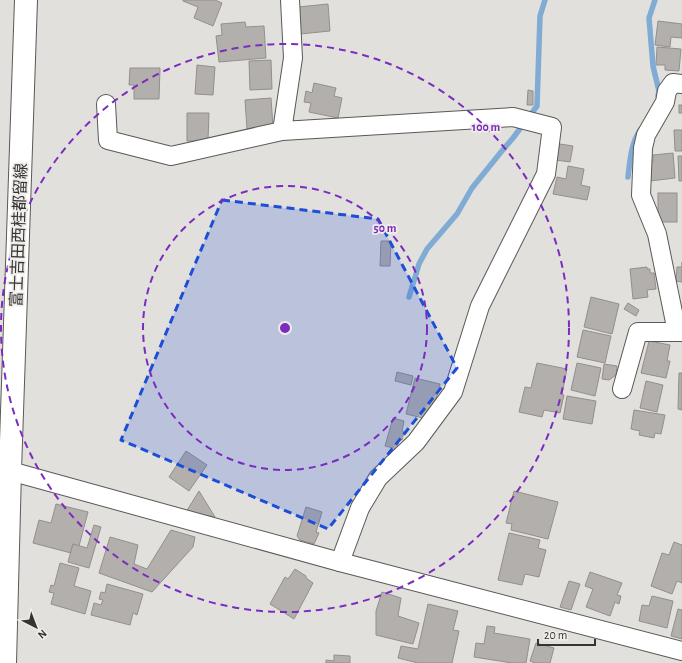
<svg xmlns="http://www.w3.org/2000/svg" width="682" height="663" font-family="'Alegreya Sans','Noto Sans JP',sans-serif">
<rect width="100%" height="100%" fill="#e1e0dc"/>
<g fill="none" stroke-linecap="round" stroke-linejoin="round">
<g stroke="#80abd5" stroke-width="5.5">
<polyline points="655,0 649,18 653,66 659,91 658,96"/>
<path d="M628,177C630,160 631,144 640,130"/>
<polyline points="409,297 419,264 427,249 457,214 472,188 501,152 513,138 537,106 540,16 545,0"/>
</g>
</g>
<g fill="#b3afac" stroke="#928f8c">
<polygon points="183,0 215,0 222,3 213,26 194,18 198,7 183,1"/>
<polygon points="328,4 330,31 300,34 298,7"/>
<polygon points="658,21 682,24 682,38 671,37 670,47 655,45"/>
<polygon points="245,22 246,27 264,26 266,58 219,62 216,36 222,35 221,24"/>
<polygon points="657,47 681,49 679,71 665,70 665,65 656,65"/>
<polygon points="271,60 272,89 250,90 249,61"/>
<polygon points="197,65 215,67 213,95 195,94"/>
<polygon points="130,68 160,68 159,99 134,99 134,85 129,85"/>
<polygon points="314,83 336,88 334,96 342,98 338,118 309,112 311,103 304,102 306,91 312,93"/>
<polygon points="528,90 533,91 533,105 527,105"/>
<polygon points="271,98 273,127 247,129 245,100"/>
<rect x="679" y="105" width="3" height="8"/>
<polygon points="187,113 209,113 208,141 187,141"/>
<polygon points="674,130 682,130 682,151 675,151"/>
<polygon points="560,144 573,146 570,162 556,160"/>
<polygon points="673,153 675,178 650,181 648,161 653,161 653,155"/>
<polygon points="678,156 682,156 682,181 679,181"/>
<polygon points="568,166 584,169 581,185 590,187 587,200 553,194 557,177 566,179"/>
<rect x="658" y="193" width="19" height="29"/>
<polygon points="381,241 391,241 390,266 380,266"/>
<polygon points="682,262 682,282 676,281 677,267 682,267"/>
<polygon points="647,267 647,269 650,269 650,273 654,273 656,289 647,290 648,297 633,299 630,269"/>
<polygon points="591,297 619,304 612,334 584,327"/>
<polygon points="628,303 639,310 636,316 624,309"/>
<polygon points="583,330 611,336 605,363 577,357"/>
<polygon points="649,341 670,345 667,361 670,361 666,378 641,373"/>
<polygon points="537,363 567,369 562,394 564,395 560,413 544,410 542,417 519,412 525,387 531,388"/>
<polygon points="577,363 601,368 595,396 571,390"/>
<polygon points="604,364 617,366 616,375 609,380 602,379"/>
<polygon points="397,372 413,376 411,385 395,381"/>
<polygon points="679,373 682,373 682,410 678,409"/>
<polygon points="415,378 440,384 433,409 429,409 427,419 406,414"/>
<polygon points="646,381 663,385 657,412 640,408"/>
<polygon points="567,396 596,401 592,424 563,419"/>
<polygon points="634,410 665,415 661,434 655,433 654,438 639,435 640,431 631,429"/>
<polygon points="393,418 404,421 402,431 404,432 402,440 399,440 397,449 385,446"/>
<polygon points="186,451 207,465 189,491 169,477"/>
<polygon points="199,491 215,517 186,512"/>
<polygon points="514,491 558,502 548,539 511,530 512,524 506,523"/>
<polygon points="56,504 88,512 79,546 73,544 71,553 33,543 39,520 51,523"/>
<polygon points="306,507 322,512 316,532 319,533 314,544 300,540 297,536"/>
<polygon points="94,525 101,527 89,568 68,562 73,544 87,548"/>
<polygon points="171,530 195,537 193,547 152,592 99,573 110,537 138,545 134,564 147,569"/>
<polygon points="509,533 540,540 538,548 546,550 539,577 525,574 522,585 498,580"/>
<polygon points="674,542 682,545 682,583 677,581 672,594 651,586 662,553 669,555"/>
<polygon points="60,563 79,568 74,586 91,591 85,614 51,604 54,593 49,592 51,585 54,586"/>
<polygon points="295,569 306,576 306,578 313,583 294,619 270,604 285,577 288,579"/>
<polygon points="590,572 622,583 617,595 621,596 619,604 615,602 610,616 586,607 593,589 585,586"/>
<polygon points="569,581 580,584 571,610 560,607"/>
<polygon points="107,584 143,594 137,615 133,613 130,625 91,615 94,603 101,605 103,600 99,599 101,592 105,593"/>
<polygon points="382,592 401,598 398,616 419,623 413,644 376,635 376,611"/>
<polygon points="652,596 673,601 667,628 639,621 642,605 649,606"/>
<polygon points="428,604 458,611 453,630 459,631 452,663 418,663 398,658 401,646 418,649"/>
<polygon points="678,609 682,610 682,639 671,636"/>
<polygon points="487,626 495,627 494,633 530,639 526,663 512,663 474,657 476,643 484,644"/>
<polygon points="536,643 554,648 550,663 535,663 530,661"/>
<polygon points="334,655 350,656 350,663 326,663 326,660 334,661"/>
</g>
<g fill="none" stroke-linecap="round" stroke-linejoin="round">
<defs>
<g id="street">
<polyline points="290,0 293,58 282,131 513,117 552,127 546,174 480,306 453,392 416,442 378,478 360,508 340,562"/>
<polyline points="106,104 108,140 171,156 282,131"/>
<polyline points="677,332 657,234 641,195 643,148 646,135 665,102 667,91 673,83 682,84"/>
<polyline points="622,389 638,332 682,332"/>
<polyline points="10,471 340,562 682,651"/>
</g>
<polyline id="secondary" points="5,663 10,471 26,0"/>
</defs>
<use href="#street" stroke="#5a5955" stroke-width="20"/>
<use href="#secondary" stroke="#5a5955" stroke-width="24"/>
<use href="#street" stroke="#fff" stroke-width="18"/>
<use href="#secondary" stroke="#fff" stroke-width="22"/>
</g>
<path fill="#1d4ed8" fill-opacity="0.2" stroke="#1d4ed8" stroke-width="3" stroke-dasharray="8 5" stroke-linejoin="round" d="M222,200L378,219L457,368L328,529L121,440Z"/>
<g fill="none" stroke="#7b2cbf" stroke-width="2" stroke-dasharray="7 5">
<circle cx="285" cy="328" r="142"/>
<circle cx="285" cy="328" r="284"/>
</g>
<g text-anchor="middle" stroke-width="3.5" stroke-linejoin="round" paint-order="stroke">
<g font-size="16" fill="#343432" stroke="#efede9">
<text transform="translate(18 235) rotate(-88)" y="6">富士吉田西桂都留線</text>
</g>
</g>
<circle cx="285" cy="328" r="6" fill="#7b2cbf" stroke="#efede9" stroke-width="2"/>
<g font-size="12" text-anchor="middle" font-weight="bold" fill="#7b2cbf" stroke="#efede9" stroke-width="3.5" stroke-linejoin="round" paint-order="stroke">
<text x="486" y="131">100 m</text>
<text x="385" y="232">50 m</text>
</g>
<g transform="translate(36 627) rotate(138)" stroke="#efede9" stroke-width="3" paint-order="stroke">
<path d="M0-3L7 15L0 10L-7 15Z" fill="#343432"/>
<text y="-6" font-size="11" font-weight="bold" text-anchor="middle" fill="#343432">N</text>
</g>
<path d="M538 639v6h57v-6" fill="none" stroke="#343432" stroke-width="2"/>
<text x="544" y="639" font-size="12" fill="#343432" stroke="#efede9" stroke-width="3" paint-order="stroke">20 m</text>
</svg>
